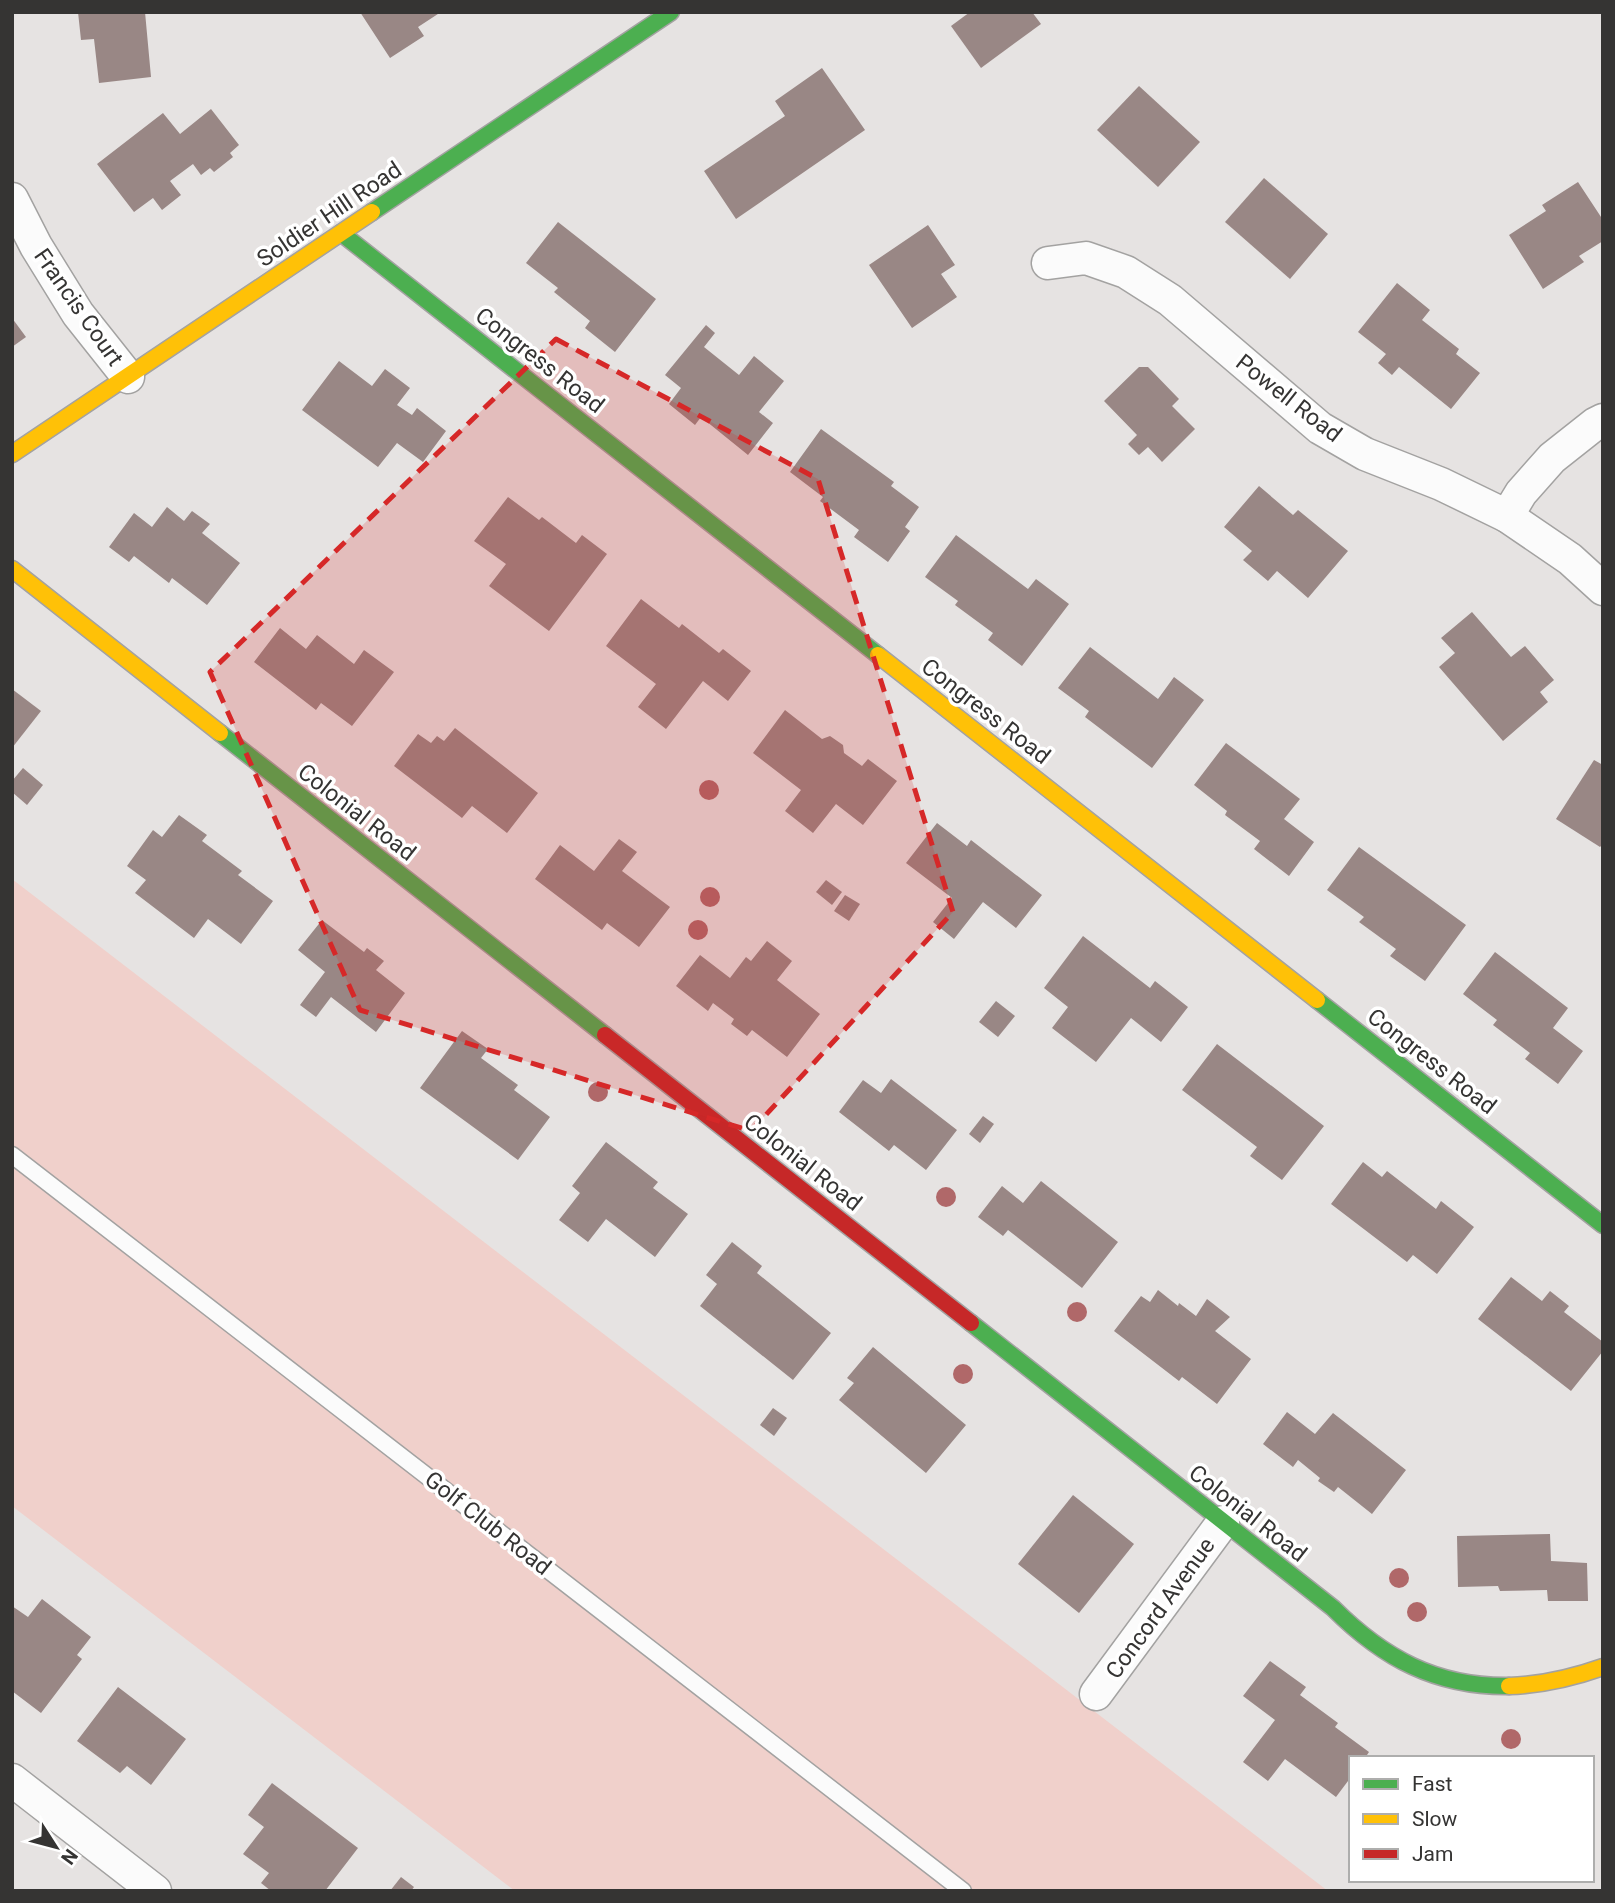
<svg xmlns="http://www.w3.org/2000/svg" width="1615" height="1903" font-family="Roboto,sans-serif">
<rect width="100%" height="100%" fill="#e6e3e2"/>
<polygon fill="#f0d0cb" points="12,879 1328,1891 515,1891 12,1506"/>
<g fill="#998785">
<polygon points="78,12 145,12 151,77 99,83 94,39 81,40"/>
<polygon points="360,12 441,12 418,27 424,36 390,58"/>
<polygon points="970,12 1032,12 1041,24 981,68 951,26"/>
<polygon points="822,68 865,130 736,219 704,171 785,116 775,101"/>
<polygon points="1139,86 1200,142 1158,187 1097,130"/>
<polygon points="211,109 239,145 230,153 233,157 214,172 210,168 201,175 193,164 170,181 181,195 162,210 153,198 134,212 97,164 163,113 180,134"/>
<polygon points="1264,178 1328,234 1290,279 1225,222"/>
<polygon points="1578,182 1603,220 1603,241 1579,256 1584,262 1543,289 1509,235 1546,211 1542,205"/>
<polygon points="558,222 656,299 615,352 585,328 590,321 554,292 558,288 526,263"/>
<polygon points="928,225 955,265 941,274 957,297 912,328 869,265"/>
<polygon points="1397,283 1430,310 1422,320 1459,349 1456,354 1480,373 1451,409 1399,367 1392,375 1378,363 1386,354 1358,332"/>
<polygon points="12,318 26,337 12,347"/>
<polygon points="706,325 715,333 704,347 739,375 754,356 784,381 759,412 773,423 748,455 701,417 695,425 669,404 681,388 665,375"/>
<polygon points="339,361 372,386 385,369 410,388 397,405 412,415 417,408 446,431 423,462 397,443 378,467 302,410"/>
<polygon points="1139,367 1148,367 1179,399 1172,406 1195,429 1162,462 1148,447 1139,455 1128,444 1137,435 1104,401"/>
<polygon points="821,429 894,482 891,486 919,507 905,527 910,531 888,562 854,537 859,530 820,501 823,497 790,472"/>
<polygon points="1259,486 1293,515 1298,510 1348,551 1308,598 1277,571 1268,581 1243,560 1252,551 1224,527"/>
<polygon points="508,497 539,520 542,517 576,543 582,535 607,554 549,631 489,586 506,564 474,541"/>
<polygon points="167,507 184,521 192,511 210,524 202,533 240,563 207,605 172,578 169,583 134,556 129,562 109,547 134,513 152,527"/>
<polygon points="956,535 1028,589 1036,579 1069,604 1022,666 988,640 993,633 955,605 958,601 925,577"/>
<polygon points="641,599 679,628 682,624 719,653 723,649 751,671 728,701 703,681 666,729 638,707 656,684 606,646"/>
<polygon points="1472,612 1511,657 1525,646 1554,680 1540,692 1548,702 1503,741 1439,667 1455,653 1441,638"/>
<polygon points="280,628 306,649 317,635 354,664 364,650 394,672 352,726 321,703 316,710 254,662"/>
<polygon points="1090,647 1158,699 1174,677 1204,700 1152,768 1085,717 1089,711 1058,688"/>
<polygon points="12,689 41,711 12,748"/>
<polygon points="785,710 822,739 830,736 843,745 844,753 862,766 868,759 897,781 863,825 836,804 813,833 785,811 801,790 753,753"/>
<polygon points="455,728 538,793 507,833 472,806 462,818 394,766 418,734 431,743 437,736 444,741"/>
<polygon points="1226,743 1300,799 1284,819 1314,842 1289,876 1254,849 1260,841 1225,815 1227,811 1194,785"/>
<polygon points="1594,760 1603,765 1603,844 1600,847 1556,819"/>
<polygon points="23,768 43,785 27,805 12,792 12,781"/>
<polygon points="179,815 207,835 202,841 242,871 238,875 273,901 241,944 208,919 194,938 135,893 146,880 127,866 153,830 162,837"/>
<polygon points="937,823 967,846 971,840 1042,895 1016,928 983,902 954,939 933,922 952,898 906,863"/>
<polygon points="619,839 637,852 622,871 670,907 639,947 607,923 602,930 535,879 560,845 594,871"/>
<polygon points="1359,847 1466,925 1425,981 1390,956 1396,949 1359,922 1364,917 1327,890"/>
<polygon points="826,880 842,892 832,905 816,892"/>
<polygon points="845,895 860,904 849,921 834,911"/>
<polygon points="322,920 364,952 367,948 384,961 376,970 405,993 376,1032 331,997 316,1017 300,1005 325,972 298,950"/>
<polygon points="1083,936 1150,988 1155,981 1188,1007 1161,1042 1131,1018 1096,1062 1052,1028 1068,1007 1044,988"/>
<polygon points="767,941 792,961 777,980 820,1014 787,1057 752,1030 747,1036 731,1024 734,1019 713,1003 708,1011 676,986 700,955 730,978 746,957 751,961"/>
<polygon points="1495,952 1568,1008 1553,1028 1583,1051 1558,1084 1525,1059 1530,1053 1493,1025 1497,1020 1463,994"/>
<polygon points="996,1001 1015,1016 998,1037 979,1022"/>
<polygon points="462,1031 488,1049 481,1058 518,1085 514,1090 550,1117 518,1160 420,1088"/>
<polygon points="1217,1044 1324,1126 1282,1180 1250,1156 1257,1147 1182,1090"/>
<polygon points="891,1079 957,1130 926,1170 894,1145 889,1151 839,1112 863,1080 881,1093"/>
<polygon points="983,1116 994,1124 980,1143 969,1134"/>
<polygon points="606,1142 658,1182 653,1188 688,1214 655,1257 606,1219 588,1242 559,1220 580,1193 572,1186"/>
<polygon points="1363,1162 1382,1177 1387,1171 1436,1209 1441,1201 1474,1227 1437,1274 1413,1255 1407,1262 1331,1204"/>
<polygon points="1041,1181 1118,1242 1082,1288 1008,1230 1003,1236 978,1217 1002,1186 1023,1203"/>
<polygon points="732,1242 762,1266 757,1273 831,1333 793,1380 700,1306 717,1284 706,1275"/>
<polygon points="1511,1277 1542,1301 1550,1291 1569,1306 1564,1312 1603,1342 1603,1351 1571,1391 1478,1319"/>
<polygon points="1158,1290 1178,1306 1179,1303 1196,1316 1207,1299 1230,1317 1215,1331 1251,1359 1217,1404 1182,1377 1179,1381 1114,1331 1141,1296 1150,1302"/>
<polygon points="873,1347 966,1425 926,1473 839,1400 854,1383 847,1378"/>
<polygon points="773,1408 787,1418 774,1436 760,1425"/>
<polygon points="1287,1412 1315,1434 1333,1413 1406,1470 1372,1514 1338,1487 1334,1492 1318,1481 1320,1478 1298,1460 1293,1467 1263,1444"/>
<polygon points="1073,1495 1134,1544 1079,1613 1018,1564"/>
<polygon points="1550,1534 1551,1561 1587,1563 1588,1601 1548,1601 1547,1590 1500,1591 1498,1586 1458,1587 1457,1536"/>
<polygon points="42,1599 91,1637 77,1655 82,1659 41,1713 12,1691 12,1606 28,1617"/>
<polygon points="1270,1661 1306,1687 1300,1695 1338,1723 1335,1727 1369,1752 1365,1758 1351,1758 1351,1777 1336,1797 1285,1759 1268,1781 1243,1762 1275,1720 1243,1696"/>
<polygon points="118,1687 186,1739 151,1785 127,1766 120,1773 77,1741"/>
<polygon points="272,1783 358,1848 325,1891 271,1891 261,1883 269,1873 243,1854 264,1827 248,1815"/>
<polygon points="401,1877 414,1887 411,1891 390,1891"/>
</g>
<g fill="none" stroke-linecap="round" stroke-linejoin="round">
<defs>
<polyline id="lane" points="12,1155 963,1891"/>
<g id="street">
<polyline points="12,199 36,246 78,314 128,377"/>
<polyline points="1048,263 1086,258 1126,272 1170,300 1320,428 1365,454 1441,484 1507,516 1570,559 1603,589"/>
<polyline points="1507,516 1521,493 1552,458 1595,424 1603,420"/>
<polyline points="1096,1694 1223,1522"/>
<polyline points="12,1780 155,1891"/>
</g>
<g id="fast">
<polyline points="372,212 671,12"/>
<polyline points="341,233 878,655"/>
<polyline points="220,733 605,1035"/>
<polyline points="1317,1000 1603,1225"/>
<path d="M971,1323L1333,1608C1383,1658 1436,1687 1509,1686"/>
</g>
<g id="slow">
<polyline points="12,454 372,212"/>
<polyline points="12,569 220,733"/>
<polyline points="878,655 1317,1000"/>
<path d="M1509,1686C1542,1685 1572,1678 1603,1667"/>
</g>
<polyline id="jam" points="605,1035 971,1323"/>
</defs>
<use href="#lane" stroke="#a3a2a1" stroke-width="19"/>
<use href="#street" stroke="#a3a2a1" stroke-width="35"/>
<use href="#fast" stroke="#a3a2a1" stroke-width="19"/>
<use href="#slow" stroke="#a3a2a1" stroke-width="19"/>
<use href="#jam" stroke="#a3a2a1" stroke-width="19"/>
<use href="#lane" stroke="#fbfbfb" stroke-width="16"/>
<use href="#street" stroke="#fbfbfb" stroke-width="32"/>
<use href="#fast" stroke="#4caf50" stroke-width="16"/>
<use href="#slow" stroke="#ffc107" stroke-width="16"/>
<use href="#jam" stroke="#c62828" stroke-width="16"/>
</g>
<g fill="#b06869">
<circle cx="709" cy="790" r="10"/>
<circle cx="710" cy="897" r="10"/>
<circle cx="698" cy="930" r="10"/>
<circle cx="598" cy="1092" r="10"/>
<circle cx="946" cy="1197" r="10"/>
<circle cx="1077" cy="1312" r="10"/>
<circle cx="963" cy="1374" r="10"/>
<circle cx="1399" cy="1578" r="10"/>
<circle cx="1417" cy="1612" r="10"/>
<circle cx="1511" cy="1739" r="10"/>
</g>
<path fill="#d62828" fill-opacity="0.2" stroke="#d62828" stroke-width="5" stroke-dasharray="14 9" stroke-linejoin="round" d="M556,339L818,479L953,912L751,1131L360,1010L210,672Z"/>
<g text-anchor="middle" stroke-width="7" stroke-linejoin="round" paint-order="stroke">
<g font-size="23" fill="#353433" stroke="#fff">
<text transform="translate(329 214) rotate(-34)" y="8">Soldier Hill Road</text>
<text transform="translate(79 307) rotate(55)" y="8">Francis Court</text>
<text transform="translate(540 360) rotate(38)" y="8">Congress Road</text>
<text transform="translate(1289 398) rotate(38)" y="8">Powell Road</text>
<text transform="translate(986 711) rotate(38)" y="8">Congress Road</text>
<text transform="translate(357 812) rotate(38)" y="8">Colonial Road</text>
<text transform="translate(1432 1061) rotate(38)" y="8">Congress Road</text>
<text transform="translate(803 1162) rotate(38)" y="8">Colonial Road</text>
<text transform="translate(1248 1513) rotate(38)" y="8">Colonial Road</text>
<text transform="translate(488 1523) rotate(38)" y="8">Golf Club Road</text>
<text transform="translate(1160 1608) rotate(-54)" y="8">Concord Avenue</text>
</g>
</g>
<rect width="1615" height="1903" fill="none" stroke="#353433" stroke-width="28"/>
<rect x="1349" y="1756" width="245" height="126" fill="#ffffff" stroke="#aeaead" stroke-width="2"/>
<rect x="1363" y="1779" width="35" height="10" fill="#4caf50" stroke="#aeaead" stroke-width="2"/>
<text x="1412" y="1791" font-size="21" fill="#353433">Fast</text>
<rect x="1363" y="1814" width="35" height="10" fill="#ffc107" stroke="#aeaead" stroke-width="2"/>
<text x="1412" y="1826" font-size="21" fill="#353433">Slow</text>
<rect x="1363" y="1849" width="35" height="10" fill="#c62828" stroke="#aeaead" stroke-width="2"/>
<text x="1412" y="1861" font-size="21" fill="#353433">Jam</text>
<g transform="translate(56 1847) rotate(126)" stroke="#ffffff" stroke-width="5" paint-order="stroke">
<path d="M0-5L12 26L0 18L-12 26Z" fill="#353433"/>
<text y="-10" font-size="19" font-weight="bold" text-anchor="middle" fill="#353433">N</text>
</g>
</svg>
